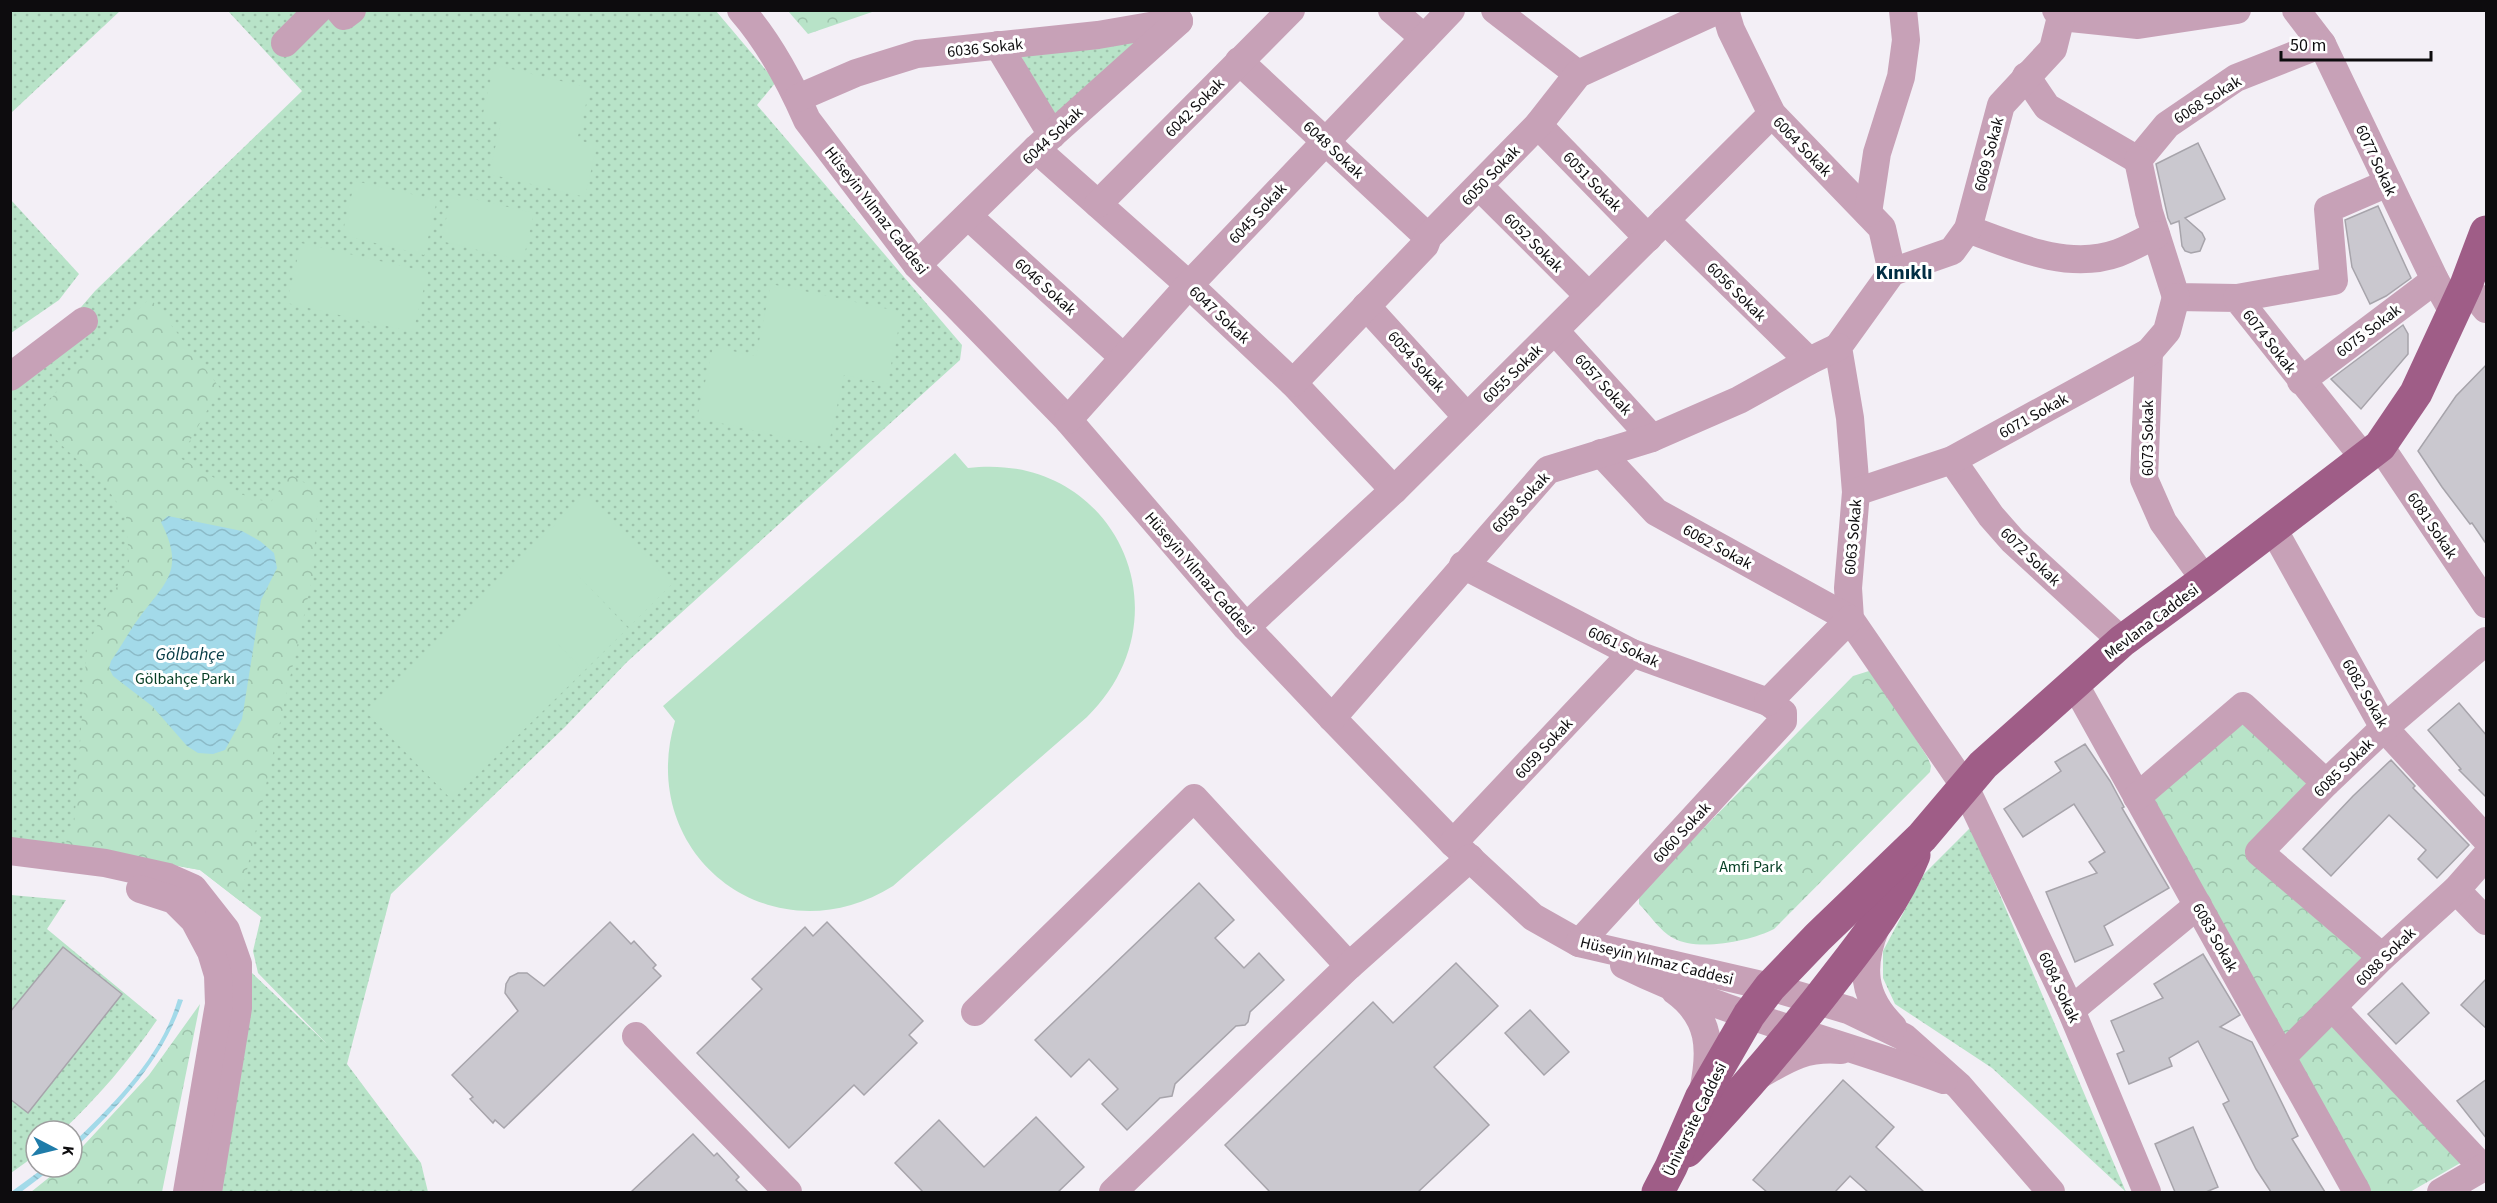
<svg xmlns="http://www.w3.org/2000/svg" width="2497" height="1203" font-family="'Source Sans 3',sans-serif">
<defs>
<pattern id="grass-dots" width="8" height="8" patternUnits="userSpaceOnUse" patternTransform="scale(1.5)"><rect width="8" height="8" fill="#b8e3c8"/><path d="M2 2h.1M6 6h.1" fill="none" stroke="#9dc2ab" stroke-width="1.8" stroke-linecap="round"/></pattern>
<pattern id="forest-crowns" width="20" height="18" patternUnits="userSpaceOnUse" patternTransform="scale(1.5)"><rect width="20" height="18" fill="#b8e3c8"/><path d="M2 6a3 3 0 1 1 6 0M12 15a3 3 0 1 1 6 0" fill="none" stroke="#9dc2ab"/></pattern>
<pattern id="water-waves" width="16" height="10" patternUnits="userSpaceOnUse" patternTransform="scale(1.5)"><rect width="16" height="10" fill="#a3dae9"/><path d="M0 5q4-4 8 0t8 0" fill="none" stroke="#8bbac7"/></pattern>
</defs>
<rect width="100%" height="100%" fill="#f3eff6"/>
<g fill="url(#grass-dots)">
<polygon points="11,10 120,10 120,11 11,113"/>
<polygon points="228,11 716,11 776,82 757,105 962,345 960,360 627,662 565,727 391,894 347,1064 421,1163 428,1192 212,1192 252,973 327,1044 258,973 253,951 261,917 200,870 113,854 11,841 11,388 95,291 302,91"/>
<polygon points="1146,40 1052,135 1021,55"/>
<polygon points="11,200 79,274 59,300 11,333"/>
<polygon points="1971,827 2126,1192 1992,1068 1895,1004 1883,978 1883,951 1924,874"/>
<path d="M11,895L66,900L47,929L157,1020C128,1062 99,1096 62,1131H36V1155L11,1173Z"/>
</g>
<g fill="url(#forest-crowns)">
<polygon points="788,11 875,11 808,34"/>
<polygon points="150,298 220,388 180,458 249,498 271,502 290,474 318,491 313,575 240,901 200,870 113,854 68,849 65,835 74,826 87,646 129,563 126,515 105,486 52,436 45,406 67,379"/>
<path d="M1869,671L1876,677L1928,758L1931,766L1930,772L1774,929C1751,941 1697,952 1673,938C1660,931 1649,914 1639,904V894L1853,676Z"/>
<polygon points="2242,713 2317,783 2250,852 2368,957 2283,1039 2150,800"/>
<polygon points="200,1004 162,1192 31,1192 62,1167 72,1167 72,1158 149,1075"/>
<polygon points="2334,1021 2462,1162 2410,1192 2371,1192 2294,1059"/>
</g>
<g fill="#b8e3c8">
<polygon points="494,65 590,88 577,140 597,145 585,197 489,174 501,122 482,118"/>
<polygon points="355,181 437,200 424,255 342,235"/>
<polygon points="452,194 534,213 523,261 441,241"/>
<polygon points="301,243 428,272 413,332 287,303"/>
<polygon points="771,284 902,312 887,384 844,375 828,447 697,418 713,347 756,356"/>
<path d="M955,453L968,468C1114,450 1191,615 1087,717L893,886C773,961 635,856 675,721L663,706Z"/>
<polygon points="586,494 672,584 629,627 572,569 628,628 584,671 556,642 583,672 452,800 365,711"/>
</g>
<g fill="url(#water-waves)">
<path d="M168,516L242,531L260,541L274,553L277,568L261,600L242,719L225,750L213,754L198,753L187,746L152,706L113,676L109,668L111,661C121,647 129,631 139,618C167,581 185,570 161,522Z"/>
<path d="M178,999L183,1000C163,1060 117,1108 72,1151V1144C114,1104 162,1056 178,999Z"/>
<polygon points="45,1167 54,1167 21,1192 11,1192"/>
</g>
<g fill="#cac8cf" stroke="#a7a4ab" stroke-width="1.5">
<polygon points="2198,143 2225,199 2185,218 2202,233 2205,239 2200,251 2191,253 2185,251 2182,246 2179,221 2171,224 2168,218 2156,164"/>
<polygon points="2378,206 2411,278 2386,296 2370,304 2352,267 2345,220"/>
<polygon points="2403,325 2408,334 2408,354 2361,409 2331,379"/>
<polygon points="2487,364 2487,545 2472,523 2470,524 2442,487 2418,451 2456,396"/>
<polygon points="2459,703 2487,736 2487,798 2459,770 2461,769 2428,730"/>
<polygon points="2085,744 2110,781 2124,807 2122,808 2169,888 2104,926 2113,945 2075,962 2046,892 2097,873 2089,862 2105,852 2074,804 2023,837 2004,809 2061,771 2055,762"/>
<polygon points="2391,760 2415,786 2413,788 2469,845 2437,878 2418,859 2426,850 2389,815 2331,876 2303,849 2353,796"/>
<polygon points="1199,883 1234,920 1215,938 1244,968 1259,953 1284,980 1250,1012 1248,1022 1245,1025 1236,1026 1175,1084 1172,1096 1160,1098 1127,1130 1102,1104 1118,1089 1089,1059 1071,1077 1035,1040"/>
<polygon points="610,922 631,944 634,941 656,965 653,968 661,976 504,1128 495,1120 493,1123 470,1099 473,1097 452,1075 518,1011 505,993 506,984 510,977 518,973 527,973 544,986"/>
<polygon points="827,922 923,1021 909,1035 917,1043 864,1095 854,1085 789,1148 697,1053 762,989 752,979 805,927 813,936"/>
<polygon points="63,947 122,994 28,1113 10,1099 10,1012"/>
<polygon points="2203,954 2240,1015 2220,1027 2252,1042 2298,1136 2292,1139 2325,1192 2271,1192 2256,1169 2223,1104 2229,1101 2198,1041 2169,1058 2172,1066 2129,1084 2117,1054 2124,1051 2111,1021 2163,998 2154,984"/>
<polygon points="1456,963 1498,1006 1434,1067 1489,1125 1418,1192 1270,1192 1225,1145 1373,1002 1393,1023"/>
<polygon points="2487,978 2487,1029 2461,1005"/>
<polygon points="2402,983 2429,1013 2396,1044 2368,1014"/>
<polygon points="1530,1010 1569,1052 1544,1075 1505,1033"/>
<polygon points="2487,1079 2487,1139 2457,1101"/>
<polygon points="1843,1080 1894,1127 1876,1147 1924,1192 1868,1192 1850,1176 1835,1192 1767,1192 1753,1180"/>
<polygon points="1036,1117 1084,1167 1058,1192 923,1192 895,1163 939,1120 984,1167"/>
<polygon points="2193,1127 2218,1187 2206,1192 2175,1192 2155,1144"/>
<polygon points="693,1134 714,1156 717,1153 739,1177 736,1180 748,1192 631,1192"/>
</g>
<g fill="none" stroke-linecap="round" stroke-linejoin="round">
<g stroke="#c7a1b7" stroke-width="28">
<polyline points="339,10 344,16 352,10"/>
<path d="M741,10C769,42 790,81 807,120L917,265L1068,420L1246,627L1332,718L1453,843L1533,917L1579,943L1770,987L1848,1010L1904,1037L1959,1086L2051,1192"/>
<polyline points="1392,10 1424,38"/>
<polyline points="1495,10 1578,74"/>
<polyline points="1725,10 1731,30 1772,114 1882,228 1892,272"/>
<polyline points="2296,10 2322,44 2435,280 2453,312"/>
<polyline points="2061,17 2138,25 2237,10"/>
<polyline points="285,43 318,10"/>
<polyline points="998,45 1052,135"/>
<polyline points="1239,61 1428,237"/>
<polyline points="2026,76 2047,107 2138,160 2167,125 2236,78 2322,44"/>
<polyline points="798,98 856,73 917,54 1098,35 1179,21"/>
<polyline points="1538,125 1648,238"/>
<polyline points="1036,149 1189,285 1293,383 1394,490"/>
<polyline points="2138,160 2149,212 2176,297 2237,298 2364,458"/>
<polyline points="1480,187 1589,296"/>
<polyline points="1098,204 1291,10"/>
<polyline points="1868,213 1877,153 1901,77 1906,40 1903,10"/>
<polyline points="968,216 1123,357"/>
<polyline points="1665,220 1809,361"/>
<path d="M1968,229C2014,246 2068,271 2118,253C2131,248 2143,241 2156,235"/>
<polyline points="917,265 1036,149 1179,21"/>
<polyline points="1892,272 1838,347 1850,418 1856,492 1848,588 1850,619 1964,785 2071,1010 2147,1192"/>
<polyline points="1892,272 1952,251 1968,229 2001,105 2053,49 2061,17 2056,10"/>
<polyline points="2466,285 2486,309"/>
<polyline points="2237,298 2334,281 2328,209 2388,183"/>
<polyline points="1366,306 1467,417"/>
<polyline points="1555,331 1652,438"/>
<polyline points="2149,352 2144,479 2163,522 2205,580"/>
<polyline points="10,377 84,321"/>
<polyline points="2301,381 2435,280"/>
<polyline points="1293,383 1425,245 1428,237 1538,125 1578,74 1718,10"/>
<polyline points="1068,420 1189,285 1451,10"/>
<polyline points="2380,446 2486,604"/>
<polyline points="1601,453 1656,512 1850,619"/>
<polyline points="1952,460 1991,516 2013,541 2122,641"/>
<polyline points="1856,492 1952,460 2149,352 2167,331 2176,297"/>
<polyline points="2272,527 2384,728 2486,839"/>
<polyline points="1463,565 1632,653 1768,702 1783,713 1783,721 1579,943"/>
<polyline points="1246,627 1394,490 1772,114"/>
<polyline points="2074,683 2357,1192"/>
<polyline points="1768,702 1850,619"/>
<polyline points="1332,718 1548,470 1652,438 1739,400 1809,361 1838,347"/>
<polyline points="2137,797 2243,706 2326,783"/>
<polyline points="1453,843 1632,653"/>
<polyline points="10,851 105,863 168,877 193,888 226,930 238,964 238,1008 208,1192"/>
<polyline points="140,889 174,900 194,920 211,952 218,975 219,1004 187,1192"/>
<polyline points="2456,890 2486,921"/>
<path d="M1876,927C1860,966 1862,997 1893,1027"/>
<polyline points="2382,957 2259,852 2326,783 2384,728 2486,641"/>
<path d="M1624,965C1726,1015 1838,1041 1944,1080"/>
<path d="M1675,991C1711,1017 1712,1050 1703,1091"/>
<polyline points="2333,1008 2483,1168"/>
<polyline points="2071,1010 2198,905"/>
<polyline points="975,1012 1194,798 1349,966"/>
<polyline points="636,1036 788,1192"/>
<polyline points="2283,1056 2382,957 2456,890 2486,856"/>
<path d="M1761,1074C1790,1057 1807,1047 1841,1050"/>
<polyline points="1113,1192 1349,966 1470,858"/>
<polyline points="2441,1192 2486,1166"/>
</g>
<g stroke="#9f5d87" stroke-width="33">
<path d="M1687,1151C1741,1094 1790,1037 1838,974C1867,937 1896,900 1914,855"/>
<polyline points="1658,1192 1671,1167 1701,1098 1749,1015 1770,987 1818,937 1922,837 1983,765 2122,641 2205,580 2380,446 2416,393 2466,285 2486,232"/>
</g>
</g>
<g text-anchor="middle" stroke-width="6" stroke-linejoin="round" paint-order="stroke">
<g font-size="16" fill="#0d0c0e" stroke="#fff">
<text transform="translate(985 47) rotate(-6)" y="6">6036 Sokak</text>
<text transform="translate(2207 99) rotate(-32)" y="6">6068 Sokak</text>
<text transform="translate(1194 107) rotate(-45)" y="6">6042 Sokak</text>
<text transform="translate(1052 135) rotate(-43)" y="6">6044 Sokak</text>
<text transform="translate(1803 146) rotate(46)" y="6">6064 Sokak</text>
<text transform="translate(1334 149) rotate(43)" y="6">6048 Sokak</text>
<text transform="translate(1988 154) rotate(-75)" y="6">6069 Sokak</text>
<text transform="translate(2377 160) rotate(65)" y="6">6077 Sokak</text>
<text transform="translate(1490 175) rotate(-46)" y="6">6050 Sokak</text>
<text transform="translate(1593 181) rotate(46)" y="6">6051 Sokak</text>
<text transform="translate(877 210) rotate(52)" y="6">Hüseyin Yılmaz Caddesi</text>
<text transform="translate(1257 213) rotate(-47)" y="6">6045 Sokak</text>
<text transform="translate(1534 242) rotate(45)" y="6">6052 Sokak</text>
<text transform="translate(1046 286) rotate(42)" y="6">6046 Sokak</text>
<text transform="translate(1737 291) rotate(45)" y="6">6056 Sokak</text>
<text transform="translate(1220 314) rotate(43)" y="6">6047 Sokak</text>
<text transform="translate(2368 330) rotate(-37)" y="6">6075 Sokak</text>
<text transform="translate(2270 341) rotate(52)" y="6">6074 Sokak</text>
<text transform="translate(1417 361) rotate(48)" y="6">6054 Sokak</text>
<text transform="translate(1512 373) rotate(-44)" y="6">6055 Sokak</text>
<text transform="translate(1604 384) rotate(48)" y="6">6057 Sokak</text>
<text transform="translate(2033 415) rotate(-29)" y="6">6071 Sokak</text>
<text transform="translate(2147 438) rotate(-90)" y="6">6073 Sokak</text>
<text transform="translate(1520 502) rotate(-47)" y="6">6058 Sokak</text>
<text transform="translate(2433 525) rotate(56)" y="6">6081 Sokak</text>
<text transform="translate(1852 537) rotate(-85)" y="6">6063 Sokak</text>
<text transform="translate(1718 546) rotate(29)" y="6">6062 Sokak</text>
<text transform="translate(2031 556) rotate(44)" y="6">6072 Sokak</text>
<text transform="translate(1200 573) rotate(49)" y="6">Hüseyin Yılmaz Caddesi</text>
<text transform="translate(2151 621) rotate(-37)" y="6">Mevlana Caddesi</text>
<text transform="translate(1624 646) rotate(25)" y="6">6061 Sokak</text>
<text transform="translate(2366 693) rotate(60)" y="6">6082 Sokak</text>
<text transform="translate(1543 748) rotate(-47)" y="6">6059 Sokak</text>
<text transform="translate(2343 767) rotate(-44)" y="6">6085 Sokak</text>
<text transform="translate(1681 832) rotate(-47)" y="6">6060 Sokak</text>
<text transform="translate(2216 937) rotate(61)" y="6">6083 Sokak</text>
<text transform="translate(2385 956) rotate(-44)" y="6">6088 Sokak</text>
<text transform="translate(1657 960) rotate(14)" y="6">Hüseyin Yılmaz Caddesi</text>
<text transform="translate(2060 987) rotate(65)" y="6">6084 Sokak</text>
<text transform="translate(1694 1119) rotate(-64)" y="6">Üniversite Caddesi</text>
</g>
<g font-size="16" fill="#053d23" stroke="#fff">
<text x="185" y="684">Gölbahçe Parkı</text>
<text x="1751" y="872">Amfi Park</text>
</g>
<g font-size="18" font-style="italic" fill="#063b45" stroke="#fff">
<text x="190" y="660">Gölbahçe</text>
</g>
<g font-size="20" font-weight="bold" fill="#012d43" stroke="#fff">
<text x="1904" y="279">Kınıklı</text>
</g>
</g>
<rect width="2497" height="1203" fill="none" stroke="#0d0c0e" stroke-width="24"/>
<g transform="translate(54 1149) rotate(97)"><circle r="28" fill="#ffffff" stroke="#9e9e9f" stroke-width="1.5"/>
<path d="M0-4.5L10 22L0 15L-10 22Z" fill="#1f7ca9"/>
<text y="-9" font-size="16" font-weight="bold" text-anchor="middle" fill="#0d0c0e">K</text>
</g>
<path d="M2281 51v9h150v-9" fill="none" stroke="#0d0c0e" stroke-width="3"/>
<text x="2290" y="51" font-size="18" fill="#0d0c0e" stroke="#ffffff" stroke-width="4.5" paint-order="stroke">50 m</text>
</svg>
